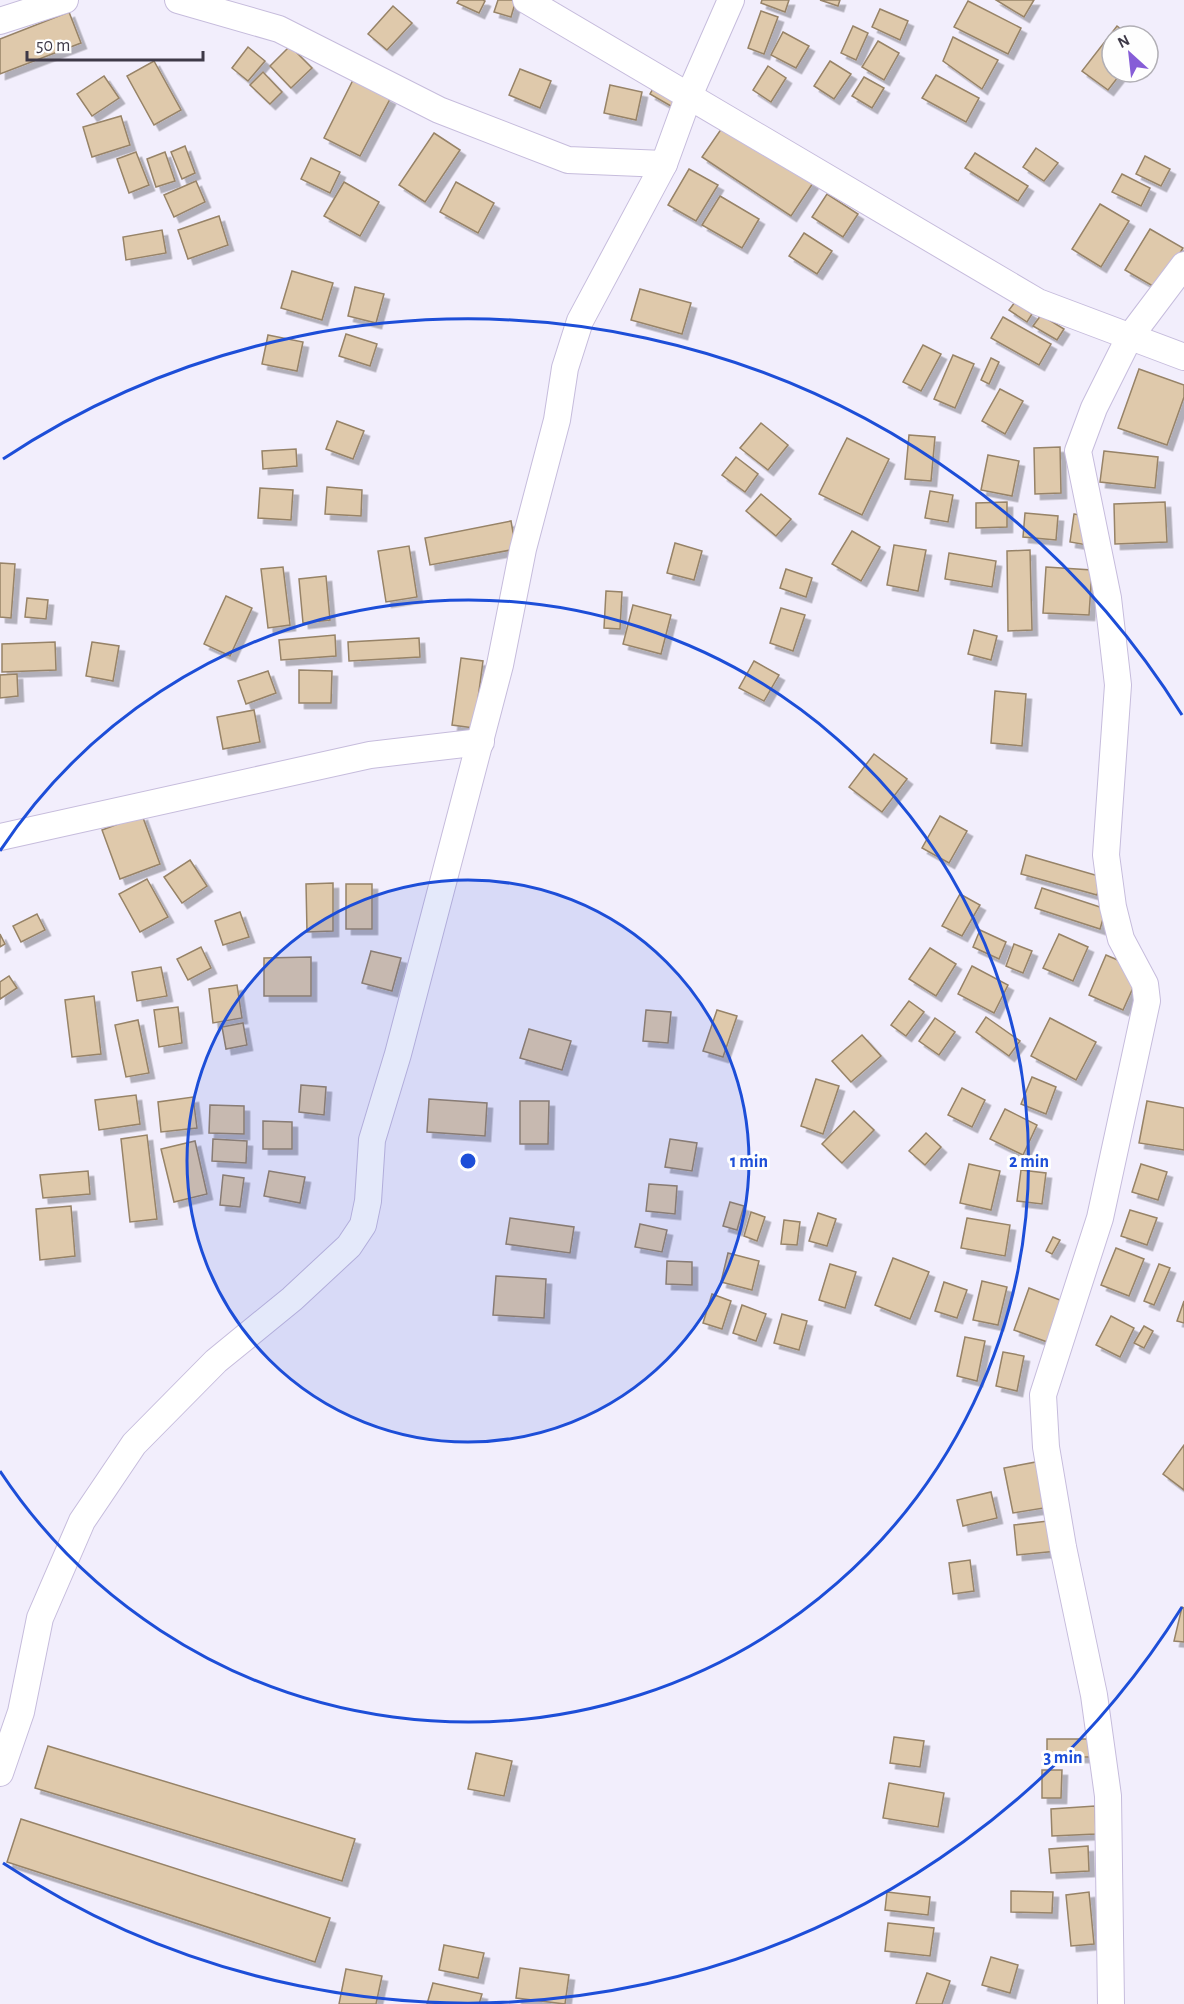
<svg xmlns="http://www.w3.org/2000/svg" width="1184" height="2004" font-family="'Alegreya Sans',sans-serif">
<defs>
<filter id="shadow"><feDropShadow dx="5.5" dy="5.5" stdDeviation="0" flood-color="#0004"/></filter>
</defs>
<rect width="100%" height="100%" fill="#f2eefc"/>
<g fill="#dfc9ab" stroke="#978367" stroke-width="1.5" filter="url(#shadow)">
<polygon points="459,0 483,0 485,1 479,13 457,3"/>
<polygon points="498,0 516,0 511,17 494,12"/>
<polygon points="762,0 789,0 785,12 761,3"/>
<polygon points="820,0 840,0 838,6"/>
<polygon points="996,0 1034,0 1024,17"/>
<polygon points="968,1 1021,28 1008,54 954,27"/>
<polygon points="393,6 412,23 387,50 368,34"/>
<polygon points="880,9 908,21 900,40 872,27"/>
<polygon points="761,11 778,17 764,54 748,48"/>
<polygon points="69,12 81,43 0,74 0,39"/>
<polygon points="853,26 868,33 856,60 841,53"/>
<polygon points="1117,26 1130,36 1112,36 1112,72 1122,72 1108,90 1082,71"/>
<polygon points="783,32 809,46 796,68 771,55"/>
<polygon points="953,37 998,60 982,89 943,61"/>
<polygon points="878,41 899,53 884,80 862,67"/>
<polygon points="290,46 312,68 291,88 270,66"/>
<polygon points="248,47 265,61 248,81 232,68"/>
<polygon points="154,61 181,110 154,125 127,76"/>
<polygon points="830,61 851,74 834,99 814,86"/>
<polygon points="768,66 786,78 771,102 753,90"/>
<polygon points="520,69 551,81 540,108 509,95"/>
<polygon points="263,72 282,92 270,104 250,85"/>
<polygon points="936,75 979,98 966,122 922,98"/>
<polygon points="104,76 119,98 92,116 77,94"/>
<polygon points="864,77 884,88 872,108 852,96"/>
<polygon points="659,78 686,92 676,109 650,94"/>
<polygon points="353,80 390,99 360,156 324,138"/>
<polygon points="610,85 642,92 636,120 604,113"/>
<polygon points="121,116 130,145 92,157 83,127"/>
<polygon points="724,125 813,183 791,216 702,157"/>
<polygon points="434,133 460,150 425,202 399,185"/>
<polygon points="185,146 195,173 182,179 171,152"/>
<polygon points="1036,148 1058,163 1044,181 1023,167"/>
<polygon points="136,152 149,185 129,193 117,159"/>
<polygon points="165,152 175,181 156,187 147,159"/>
<polygon points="975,153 1028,186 1018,201 965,168"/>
<polygon points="1145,156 1170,169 1161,186 1136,174"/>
<polygon points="311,158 340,172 330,193 301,179"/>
<polygon points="689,169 718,185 696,221 668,205"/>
<polygon points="1122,174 1150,188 1141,206 1112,192"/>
<polygon points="196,181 205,202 174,217 164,195"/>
<polygon points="344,182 379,202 360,236 324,216"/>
<polygon points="456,182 494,203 478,233 440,212"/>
<polygon points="827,194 858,214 843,237 812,217"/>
<polygon points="720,196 759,219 742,248 702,225"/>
<polygon points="1100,204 1129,221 1101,267 1072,249"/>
<polygon points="219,216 228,245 188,259 178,230"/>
<polygon points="1150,229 1183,248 1158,289 1125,270"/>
<polygon points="162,230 166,253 126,260 123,237"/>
<polygon points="804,233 832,251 817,274 789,256"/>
<polygon points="292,271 333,283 322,320 281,308"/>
<polygon points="355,287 384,294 376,323 348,316"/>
<polygon points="640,289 691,303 682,334 631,320"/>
<polygon points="1015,302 1032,314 1027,322 1009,310"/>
<polygon points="1041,315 1064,329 1057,340 1033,326"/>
<polygon points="1003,317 1051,344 1039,365 991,338"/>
<polygon points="346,334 377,344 370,366 339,356"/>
<polygon points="268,335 303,342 297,371 262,364"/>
<polygon points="923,345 941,354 921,391 903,382"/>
<polygon points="953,355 974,364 955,408 934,399"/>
<polygon points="991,358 999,362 989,384 981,380"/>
<polygon points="1139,369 1184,385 1184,397 1167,445 1118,428"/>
<polygon points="1000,389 1023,401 1005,434 982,421"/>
<polygon points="337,421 364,431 353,459 326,449"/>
<polygon points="761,423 788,445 768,470 740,448"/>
<polygon points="909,435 935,437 931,481 905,479"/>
<polygon points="847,438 889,459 862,515 819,494"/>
<polygon points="1060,447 1061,493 1035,494 1034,448"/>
<polygon points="296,449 297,466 263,469 262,451"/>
<polygon points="1104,451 1158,457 1155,488 1100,482"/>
<polygon points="988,455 1019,461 1012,496 981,490"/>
<polygon points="736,457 758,474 745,492 722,475"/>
<polygon points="327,487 362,490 361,516 325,514"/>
<polygon points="260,488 293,490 291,520 258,518"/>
<polygon points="930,491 953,495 948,522 925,518"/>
<polygon points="761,494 791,519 776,536 746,511"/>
<polygon points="1007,502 1007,527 976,528 976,503"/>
<polygon points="1165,502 1167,542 1115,544 1114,504"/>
<polygon points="1025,513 1058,516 1056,540 1023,537"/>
<polygon points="1074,514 1098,518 1093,546 1070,542"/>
<polygon points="511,521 516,549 430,565 425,538"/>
<polygon points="852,531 880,547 861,581 832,564"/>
<polygon points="675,543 702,551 694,580 667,573"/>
<polygon points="894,545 926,550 918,591 887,585"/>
<polygon points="409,546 417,597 386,602 378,551"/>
<polygon points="1030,550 1032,630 1008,631 1007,551"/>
<polygon points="949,553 996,561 992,587 945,579"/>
<polygon points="0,563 15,564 11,618 0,617"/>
<polygon points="283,567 290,625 268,628 261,569"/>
<polygon points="1046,567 1092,570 1089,615 1043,613"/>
<polygon points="786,569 812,578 806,597 780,588"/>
<polygon points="326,576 330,620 303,623 299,579"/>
<polygon points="606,591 622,592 620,629 604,628"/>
<polygon points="226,596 252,608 230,656 204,644"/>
<polygon points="27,598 48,600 46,619 25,617"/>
<polygon points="633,605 671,615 661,654 623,644"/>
<polygon points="781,608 805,615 793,651 770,643"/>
<polygon points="974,630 997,636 991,660 968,654"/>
<polygon points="335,635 336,656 281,660 279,640"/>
<polygon points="419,638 420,657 349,661 348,642"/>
<polygon points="55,642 56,670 2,672 2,644"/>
<polygon points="92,642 119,646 113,681 86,676"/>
<polygon points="461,658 483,661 474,728 452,725"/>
<polygon points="754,661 779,675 764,701 739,688"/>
<polygon points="299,670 332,671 331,703 299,703"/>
<polygon points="268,671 276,693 246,704 238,681"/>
<polygon points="17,674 18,696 0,698 0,675"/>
<polygon points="995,691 1026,694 1022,746 991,743"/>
<polygon points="254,710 260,742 223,749 217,717"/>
<polygon points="874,754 907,779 882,812 849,787"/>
<polygon points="142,815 160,864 120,879 102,830"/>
<polygon points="940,816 967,831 949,863 922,848"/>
<polygon points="1026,855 1102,877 1097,895 1021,874"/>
<polygon points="190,860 207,886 182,903 164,877"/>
<polygon points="147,879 168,917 140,932 119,894"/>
<polygon points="333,883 333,931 307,932 306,884"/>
<rect x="346" y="884" width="26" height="45"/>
<polygon points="1042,888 1106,909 1100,929 1035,908"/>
<polygon points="960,894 980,905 962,936 942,926"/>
<polygon points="240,912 249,937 223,945 215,921"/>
<polygon points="37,914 45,930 21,942 13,926"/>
<polygon points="980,930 1006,942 999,959 973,947"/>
<polygon points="0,934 5,944 0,947"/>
<polygon points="1059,934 1088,947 1073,981 1043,968"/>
<polygon points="1014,944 1032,951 1023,973 1006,966"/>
<polygon points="201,947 211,968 188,980 177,959"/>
<polygon points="930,948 956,964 936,996 909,979"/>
<polygon points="371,951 401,958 392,991 362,983"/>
<polygon points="1106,955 1141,970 1123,1010 1089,995"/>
<polygon points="311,957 311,996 264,996 264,958"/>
<polygon points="972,966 1008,985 994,1013 958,994"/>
<polygon points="161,967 167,996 137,1001 132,972"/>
<polygon points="9,976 17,988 0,999 0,982"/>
<polygon points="237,985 242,1018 213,1023 209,989"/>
<polygon points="94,996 101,1054 72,1057 65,1000"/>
<polygon points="909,1001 924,1012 906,1036 891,1025"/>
<polygon points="178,1007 182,1043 159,1047 154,1010"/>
<polygon points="646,1010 671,1012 668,1043 643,1041"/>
<polygon points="717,1010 737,1016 723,1057 703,1051"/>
<polygon points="986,1017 1020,1041 1009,1056 976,1032"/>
<polygon points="935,1018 955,1032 939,1055 919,1041"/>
<polygon points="1050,1018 1096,1042 1076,1080 1031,1056"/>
<polygon points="138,1020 149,1073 126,1077 115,1025"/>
<polygon points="243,1023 247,1045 226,1049 222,1027"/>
<polygon points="529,1029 571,1041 562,1070 520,1058"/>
<polygon points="862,1035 881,1056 851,1082 832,1061"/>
<polygon points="1032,1077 1056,1087 1046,1114 1021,1104"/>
<polygon points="816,1079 839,1086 823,1134 801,1126"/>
<polygon points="301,1085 326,1087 324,1115 299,1112"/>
<polygon points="962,1088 985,1100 972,1127 948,1115"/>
<polygon points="136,1095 140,1124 99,1130 95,1100"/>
<polygon points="193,1097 197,1128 161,1132 158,1102"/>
<polygon points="429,1099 487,1103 485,1136 427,1132"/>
<polygon points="520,1101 549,1101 548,1144 520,1144"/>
<polygon points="1147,1101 1184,1108 1184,1150 1139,1143"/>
<polygon points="210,1105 244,1106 244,1134 209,1133"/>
<polygon points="1005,1109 1037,1125 1023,1155 990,1139"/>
<polygon points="854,1111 874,1130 842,1163 822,1144"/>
<polygon points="263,1121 292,1122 292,1149 263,1149"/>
<polygon points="926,1133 941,1147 925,1165 909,1151"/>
<polygon points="147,1135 157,1219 130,1222 121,1139"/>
<polygon points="213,1139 247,1141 246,1163 212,1161"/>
<polygon points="670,1139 697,1143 692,1171 665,1167"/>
<polygon points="195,1141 207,1194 174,1202 161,1149"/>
<polygon points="969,1164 1000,1171 991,1210 960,1203"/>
<polygon points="1141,1164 1167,1172 1158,1200 1132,1192"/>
<polygon points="1021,1170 1046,1173 1042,1204 1017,1201"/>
<polygon points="88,1171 90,1194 43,1198 40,1175"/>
<polygon points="269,1171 305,1177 300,1203 264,1196"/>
<polygon points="223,1175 244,1178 240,1207 220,1205"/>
<polygon points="649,1184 677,1186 675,1214 646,1211"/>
<polygon points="730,1202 744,1206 737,1230 723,1226"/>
<polygon points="71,1206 75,1256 40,1260 36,1209"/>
<polygon points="1130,1210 1157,1218 1147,1245 1121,1236"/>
<polygon points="751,1212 765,1217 757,1241 744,1236"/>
<polygon points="818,1213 836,1219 827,1246 809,1241"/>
<polygon points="510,1218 574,1227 570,1253 506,1244"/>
<polygon points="967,1218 1010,1225 1005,1256 961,1248"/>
<polygon points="784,1220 800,1222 797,1245 781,1244"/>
<polygon points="640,1224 667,1230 662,1252 635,1247"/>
<polygon points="1053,1237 1060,1240 1052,1254 1046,1251"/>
<polygon points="1116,1248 1144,1259 1129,1296 1101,1285"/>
<polygon points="728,1253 759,1261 752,1290 721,1282"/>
<polygon points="893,1258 929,1272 910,1319 875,1305"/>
<polygon points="667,1261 692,1262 692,1285 666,1284"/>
<polygon points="830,1264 856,1272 845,1308 819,1300"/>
<polygon points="1159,1264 1170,1268 1154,1305 1144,1301"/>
<polygon points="496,1276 546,1279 544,1318 493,1315"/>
<polygon points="982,1281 1007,1287 998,1325 973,1320"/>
<polygon points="944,1282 967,1290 957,1318 935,1311"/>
<polygon points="1029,1288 1065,1302 1050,1343 1014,1330"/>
<polygon points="712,1294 731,1301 722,1329 703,1323"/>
<polygon points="1184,1301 1184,1323 1177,1321"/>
<polygon points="742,1305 766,1314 756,1341 733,1333"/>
<polygon points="782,1314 807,1321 799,1350 774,1343"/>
<polygon points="1111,1316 1134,1328 1120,1357 1096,1345"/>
<polygon points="1144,1326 1153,1331 1144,1348 1134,1343"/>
<polygon points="965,1337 985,1341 977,1381 957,1376"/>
<polygon points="1003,1352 1024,1356 1017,1391 996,1386"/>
<polygon points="1184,1445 1184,1490 1163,1474"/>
<polygon points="1036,1462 1044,1508 1013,1513 1004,1468"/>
<polygon points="991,1492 997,1518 963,1526 957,1500"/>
<polygon points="1065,1519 1068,1550 1017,1555 1014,1525"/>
<polygon points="970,1560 974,1591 953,1594 949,1563"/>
<polygon points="1182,1607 1184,1608 1184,1642 1174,1641"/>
<polygon points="894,1737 924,1741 920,1767 890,1763"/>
<polygon points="1047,1739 1101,1739 1100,1757 1047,1757"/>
<polygon points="48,1746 355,1839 342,1881 35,1788"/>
<polygon points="476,1753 512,1761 504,1796 468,1789"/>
<polygon points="1042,1770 1062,1770 1061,1798 1042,1798"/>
<polygon points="889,1783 944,1793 938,1827 883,1818"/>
<polygon points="1095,1806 1096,1834 1052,1836 1051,1809"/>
<polygon points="21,1819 330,1918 315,1962 7,1862"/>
<polygon points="1088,1846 1089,1871 1051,1873 1049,1849"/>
<polygon points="1011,1891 1053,1892 1052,1913 1011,1912"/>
<polygon points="887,1892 930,1897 928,1915 885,1910"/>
<polygon points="1089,1892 1094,1944 1071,1946 1066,1895"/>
<polygon points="888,1923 934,1928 930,1956 885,1951"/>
<polygon points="444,1945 484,1953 478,1978 439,1970"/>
<polygon points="991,1957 1018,1965 1010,1993 982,1985"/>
<polygon points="520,1968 569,1975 565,2004 516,1998"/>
<polygon points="346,1969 382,1976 376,2004 339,2004"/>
<polygon points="927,1973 950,1981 942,2004 916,2004"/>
<polygon points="433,1983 482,1994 479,2004 427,2004"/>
</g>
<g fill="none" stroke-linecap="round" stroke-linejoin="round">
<defs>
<g id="minor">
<polyline points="178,0 279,29 439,110 568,160 664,164"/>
<polyline points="526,0 1038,302 1184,357"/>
<polyline points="0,21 65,0"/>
<polyline points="0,837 370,755 481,742"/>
<polyline points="0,1773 21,1712 40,1618 82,1521 134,1444 216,1361 292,1299 349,1246 363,1225 368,1201 372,1140 398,1054 500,665 523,549 557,420 565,368 580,321 664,164 688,98 731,0"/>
<polyline points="1111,2004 1108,1796 1094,1695 1063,1547 1046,1447 1043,1395 1100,1218 1147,1001 1145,984 1121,939 1113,907 1106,855 1118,685 1108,598 1078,451 1094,408 1129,338 1184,265"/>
</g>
</defs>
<use href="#minor" stroke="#c6bcdc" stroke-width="28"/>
<use href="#minor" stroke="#fff" stroke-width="26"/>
</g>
<circle cx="468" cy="1161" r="281" fill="#1d4ed8" fill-opacity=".12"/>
<g fill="none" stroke="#1d4ed8" stroke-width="3">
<circle cx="468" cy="1161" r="281"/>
<path d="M0 851A561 561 0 1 1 0 1471"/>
<path d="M1182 1607A842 842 0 0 1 3 1863M3 459A842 842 0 0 1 1182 715"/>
</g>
<circle cx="468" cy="1161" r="9" fill="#1d4ed8" stroke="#fefefe" stroke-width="3"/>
<g font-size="18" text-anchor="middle" font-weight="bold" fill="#1d4ed8" stroke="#fefefe" stroke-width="6" stroke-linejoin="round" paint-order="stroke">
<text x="749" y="1167">1 min</text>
<text x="1029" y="1167">2 min</text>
<text x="1063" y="1763">3 min</text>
</g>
<g transform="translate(1130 54) rotate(333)"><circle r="28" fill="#fefefe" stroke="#b1afb5" stroke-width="1.5"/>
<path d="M0-4.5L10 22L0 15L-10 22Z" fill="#865dd7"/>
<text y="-9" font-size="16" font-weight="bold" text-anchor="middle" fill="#3e3947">N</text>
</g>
<path d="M27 51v9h176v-9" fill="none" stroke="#3e3947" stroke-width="3"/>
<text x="36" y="51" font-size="18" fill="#3e3947" stroke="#fefefe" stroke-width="4.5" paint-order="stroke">50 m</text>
</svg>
